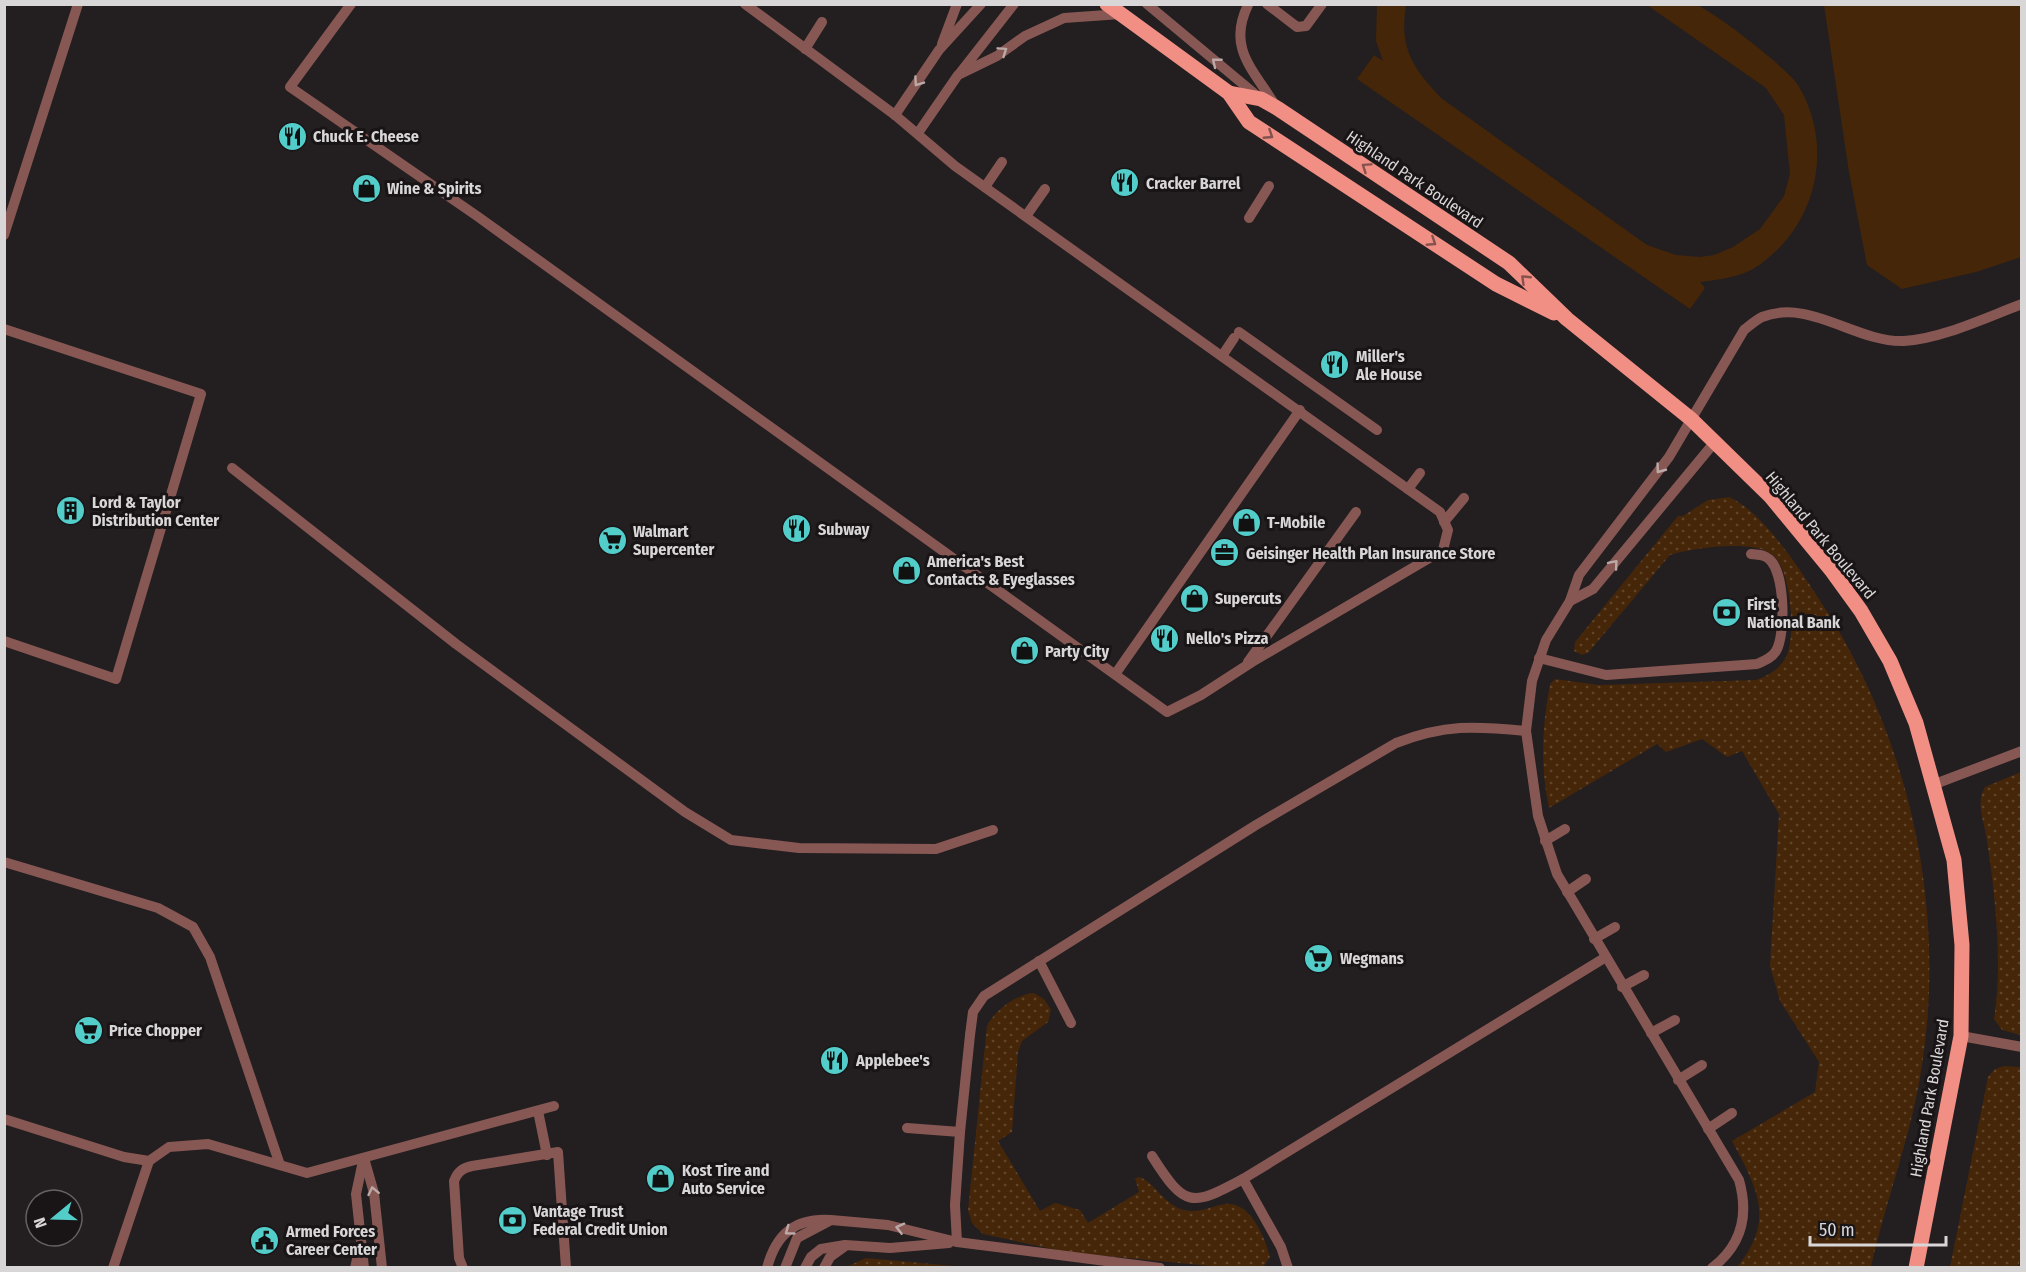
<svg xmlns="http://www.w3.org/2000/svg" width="2026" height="1272" font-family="'Fira Sans Condensed',sans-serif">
<defs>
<pattern id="grass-dots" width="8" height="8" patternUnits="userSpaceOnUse" patternTransform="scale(1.5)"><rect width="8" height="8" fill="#462608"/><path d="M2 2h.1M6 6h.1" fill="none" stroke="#60452b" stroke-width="1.8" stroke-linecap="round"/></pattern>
</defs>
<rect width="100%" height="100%" fill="#231e20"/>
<g fill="url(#grass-dots)">
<path d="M1729,497C1766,513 1806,579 1828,613C1911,746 1946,910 1922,1065C1912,1134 1886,1199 1871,1267H1737C1776,1220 1757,1188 1732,1141L1815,1092L1819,1062L1780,1001L1770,966L1779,814L1742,751L1727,757L1702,739L1666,752L1657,744L1549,808C1540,766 1542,726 1550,684L1555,679L1599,685L1756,680C1768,676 1778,670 1785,659C1797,641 1791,569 1773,555C1753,539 1693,548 1670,555L1588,653L1582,655L1574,651L1575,642L1678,516H1683L1708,500Z"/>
<path d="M2021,772V1035L2002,1030L1994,1019C2003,965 1995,890 1986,835C1983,819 1976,802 1985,787Z"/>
<path d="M1034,993L1044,999L1051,1010L1048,1022L1022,1041L1018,1052L1012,1132L998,1141L1040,1211L1055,1203L1080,1210L1088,1223L1139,1192L1135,1178L1140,1177C1157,1185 1164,1205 1184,1210C1199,1214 1211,1206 1225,1204C1250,1201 1265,1237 1270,1257L1263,1267L1230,1268L1066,1252L983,1234L972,1223L968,1210L987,1026C996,1009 1015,995 1034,993Z"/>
<polygon points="2004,1066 2021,1067 2021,1257 2018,1267 1950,1267 1988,1077 1995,1069"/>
<polygon points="866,1258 965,1267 846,1267"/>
</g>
<g fill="#462608">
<path d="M1377,5H1406C1399,49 1413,68 1441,98L1647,245L1676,255L1700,257L1714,255L1733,247L1760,229L1784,196L1790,174L1784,115L1766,88L1647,5C1661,4 1685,0 1697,5C1717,14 1787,68 1798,85C1829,136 1822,202 1781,246C1772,255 1760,266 1749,271C1733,278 1716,280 1700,282L1705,288L1690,309L1357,79L1374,55L1383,61L1376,41Z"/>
<polygon points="1824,5 2021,5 2021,257 1976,272 1902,289 1867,265 1849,172"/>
</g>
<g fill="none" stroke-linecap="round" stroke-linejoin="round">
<g stroke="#875853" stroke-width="10">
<polyline points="351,4 290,87 477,216 1167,712 1201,695 1252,662 1443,550 1448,530 1440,512 955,166 895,115 745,4"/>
<polyline points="1147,4 1261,99"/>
<polyline points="1267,4 1297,27 1306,26 1322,4"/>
<path d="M1248,5C1227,48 1253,69 1275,105"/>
<polyline points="942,44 957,4"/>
<polyline points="805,49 822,22"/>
<polyline points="960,73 1014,4"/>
<polyline points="895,115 939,50 981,4"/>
<polyline points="918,133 958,75 997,56 1025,36 1064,18 1121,14"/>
<polyline points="985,187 1002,162"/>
<polyline points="1026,216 1045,189"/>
<polyline points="1249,218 1269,186"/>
<polyline points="4,235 78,4"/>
<polyline points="4,329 201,394 116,679 4,641"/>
<polyline points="1239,332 1377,430"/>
<polyline points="1222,356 1234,338"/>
<polyline points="232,468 456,644 685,812 731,840 799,848 936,849 993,830"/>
<polyline points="1408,489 1420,473"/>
<polyline points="1444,522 1464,498"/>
<polyline points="1570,601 1593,589 1714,443"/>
<path d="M1539,658L1606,675L1757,664C1764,661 1772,658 1776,651C1786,634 1785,572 1769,559C1764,554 1758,555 1751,554"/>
<polyline points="1248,662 1356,512"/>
<polyline points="1116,673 1300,410"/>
<polyline points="1935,784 2022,751"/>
<polyline points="1545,841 1565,829"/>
<polyline points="4,862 158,908 193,927 210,957 280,1165"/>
<polyline points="1567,892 1586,879"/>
<polyline points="1594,939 1615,927"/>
<polyline points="1039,961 1071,1023"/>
<polyline points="1622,987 1644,975"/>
<polyline points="1651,1033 1675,1020"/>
<polyline points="1961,1036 2022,1047"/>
<polyline points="1678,1080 1702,1065"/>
<polyline points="538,1111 547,1155"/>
<polyline points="4,1119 124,1157 149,1161 169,1147 208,1144 307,1173 554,1106"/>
<polyline points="907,1128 960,1132"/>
<polyline points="1708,1129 1732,1113"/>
<path d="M1152,1156C1185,1208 1191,1207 1243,1179"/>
<polyline points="364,1158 374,1193 382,1268"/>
<polyline points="363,1161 356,1194 364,1268"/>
<path d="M957,1242L955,1205L960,1132L970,1035L973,1012L984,996L1256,825L1396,743C1445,724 1475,726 1526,731"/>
<polyline points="113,1268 149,1161"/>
<polyline points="355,1268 359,1250"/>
<path d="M463,1268L459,1258L454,1181C458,1171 463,1168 472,1166L558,1152L566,1268"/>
<path d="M767,1268C776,1234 795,1218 830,1220"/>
<polyline points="785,1268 797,1238 831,1220 888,1225 957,1242 1160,1268"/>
<polyline points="805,1268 811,1257 821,1249 845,1245 890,1248 949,1243"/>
<polyline points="824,1268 830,1257 844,1247"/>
<polyline points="1288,1268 1281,1247 1243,1179 1606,957"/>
<path d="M1712,1268C1742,1245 1749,1215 1739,1180L1557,874L1538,816L1526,731L1532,681L1546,640L1570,601L1579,575L1669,457L1744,330C1749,326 1756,320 1762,317C1809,298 1857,343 1904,341C1941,339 1987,317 2022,304"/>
</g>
<g stroke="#f18f85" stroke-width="15">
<polyline points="1107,4 1229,93 1249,122 1496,284 1554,313"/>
<polyline points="1229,93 1261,99 1277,108 1509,263 1567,319 1691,419 1771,497 1832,571 1861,611 1890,661 1916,723 1954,860 1962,945 1961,1036 1916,1268"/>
</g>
</g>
<defs><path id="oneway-chevron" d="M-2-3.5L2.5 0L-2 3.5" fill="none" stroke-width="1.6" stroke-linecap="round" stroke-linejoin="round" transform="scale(1.5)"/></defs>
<g stroke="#bcaaa9">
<use href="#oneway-chevron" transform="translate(1003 51) rotate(-34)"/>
<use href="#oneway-chevron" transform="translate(1216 62) rotate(-141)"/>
<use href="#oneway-chevron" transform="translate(918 82) rotate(125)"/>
<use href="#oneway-chevron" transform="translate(1660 469) rotate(127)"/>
<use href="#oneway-chevron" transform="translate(1614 564) rotate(-50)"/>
<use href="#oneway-chevron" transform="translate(373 1191) rotate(-102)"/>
<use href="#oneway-chevron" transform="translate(900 1228) rotate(-166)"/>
<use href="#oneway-chevron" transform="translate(789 1231) rotate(144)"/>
</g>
<g stroke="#85524e">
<use href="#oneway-chevron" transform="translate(1269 135) rotate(33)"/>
<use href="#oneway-chevron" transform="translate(1366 167) rotate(-146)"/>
<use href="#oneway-chevron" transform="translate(1432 242) rotate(33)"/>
<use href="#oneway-chevron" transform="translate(1525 279) rotate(-136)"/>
</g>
<defs>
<symbol id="restaurant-disc" viewBox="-11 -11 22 22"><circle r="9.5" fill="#53cdca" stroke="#191516"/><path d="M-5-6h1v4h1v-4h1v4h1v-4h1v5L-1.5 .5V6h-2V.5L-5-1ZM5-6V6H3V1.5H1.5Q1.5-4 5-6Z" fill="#111"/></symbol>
<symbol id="shop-disc" viewBox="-11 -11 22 22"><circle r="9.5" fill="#53cdca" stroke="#191516"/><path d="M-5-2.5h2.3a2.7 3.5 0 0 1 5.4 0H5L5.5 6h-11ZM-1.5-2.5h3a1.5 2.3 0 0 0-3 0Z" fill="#111"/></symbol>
<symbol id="building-disc" viewBox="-11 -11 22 22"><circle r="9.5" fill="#53cdca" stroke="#191516"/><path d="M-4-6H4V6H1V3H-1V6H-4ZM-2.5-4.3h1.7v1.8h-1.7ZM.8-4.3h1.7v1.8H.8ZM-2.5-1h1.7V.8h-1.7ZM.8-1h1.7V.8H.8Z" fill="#111"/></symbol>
<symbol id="supermarket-disc" viewBox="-11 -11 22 22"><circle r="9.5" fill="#53cdca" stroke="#191516"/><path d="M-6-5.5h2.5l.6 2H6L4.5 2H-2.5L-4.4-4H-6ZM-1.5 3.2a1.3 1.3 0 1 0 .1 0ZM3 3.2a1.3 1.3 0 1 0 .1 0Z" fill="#111"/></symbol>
<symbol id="office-disc" viewBox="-11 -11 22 22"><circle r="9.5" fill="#53cdca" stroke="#191516"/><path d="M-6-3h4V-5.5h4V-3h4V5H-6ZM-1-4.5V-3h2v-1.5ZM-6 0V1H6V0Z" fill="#111"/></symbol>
<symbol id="bank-disc" viewBox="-11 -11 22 22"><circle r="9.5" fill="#53cdca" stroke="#191516"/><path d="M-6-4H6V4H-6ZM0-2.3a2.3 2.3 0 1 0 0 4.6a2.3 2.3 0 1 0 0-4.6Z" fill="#111"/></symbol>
<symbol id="civic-disc" viewBox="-11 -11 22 22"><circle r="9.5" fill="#53cdca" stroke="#191516"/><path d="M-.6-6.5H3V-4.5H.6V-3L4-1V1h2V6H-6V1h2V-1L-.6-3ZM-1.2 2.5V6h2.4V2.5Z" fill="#111"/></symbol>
</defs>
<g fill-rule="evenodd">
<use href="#restaurant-disc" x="276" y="120" width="33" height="33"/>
<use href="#restaurant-disc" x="1108" y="166" width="33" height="33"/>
<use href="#shop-disc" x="350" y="172" width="33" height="33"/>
<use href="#restaurant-disc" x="1318" y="348" width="33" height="33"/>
<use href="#building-disc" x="54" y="494" width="33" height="33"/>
<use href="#shop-disc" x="1230" y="506" width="33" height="33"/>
<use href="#restaurant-disc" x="780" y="512" width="33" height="33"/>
<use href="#supermarket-disc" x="596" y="524" width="33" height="33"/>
<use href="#office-disc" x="1208" y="536" width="33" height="33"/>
<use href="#shop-disc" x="890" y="554" width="33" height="33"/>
<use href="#shop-disc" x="1178" y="582" width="33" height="33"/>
<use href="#bank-disc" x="1710" y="596" width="33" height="33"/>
<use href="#restaurant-disc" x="1148" y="622" width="33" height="33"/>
<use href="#shop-disc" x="1008" y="634" width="33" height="33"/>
<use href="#supermarket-disc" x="1302" y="942" width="33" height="33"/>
<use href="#supermarket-disc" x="72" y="1014" width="33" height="33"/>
<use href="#restaurant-disc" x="818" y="1044" width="33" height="33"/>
<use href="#shop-disc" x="644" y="1162" width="33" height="33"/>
<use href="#bank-disc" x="496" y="1204" width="33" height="33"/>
<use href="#civic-disc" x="248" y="1224" width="33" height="33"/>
</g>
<g text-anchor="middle" stroke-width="6" stroke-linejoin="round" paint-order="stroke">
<g font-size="16" font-weight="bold" fill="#d9d6d7" stroke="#191516" text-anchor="start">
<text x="313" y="142">Chuck E. Cheese</text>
<text x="1146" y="189">Cracker Barrel</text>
<text x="387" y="194">Wine &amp; Spirits</text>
<text x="1356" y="362">Miller's<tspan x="1356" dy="18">Ale House</tspan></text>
<text x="92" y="508">Lord &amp; Taylor<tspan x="92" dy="18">Distribution Center</tspan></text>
<text x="1267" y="528">T-Mobile</text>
<text x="818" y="535">Subway</text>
<text x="633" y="537">Walmart<tspan x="633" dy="18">Supercenter</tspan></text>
<text x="1246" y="559">Geisinger Health Plan Insurance Store</text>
<text x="927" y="567">America's Best<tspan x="927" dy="18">Contacts &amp; Eyeglasses</tspan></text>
<text x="1215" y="604">Supercuts</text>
<text x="1747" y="610">First<tspan x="1747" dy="18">National Bank</tspan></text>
<text x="1186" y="644">Nello's Pizza</text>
<text x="1045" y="657">Party City</text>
<text x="1340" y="964">Wegmans</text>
<text x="109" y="1036">Price Chopper</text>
<text x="856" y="1066">Applebee's</text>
<text x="682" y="1176">Kost Tire and<tspan x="682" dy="18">Auto Service</tspan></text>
<text x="533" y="1217">Vantage Trust<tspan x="533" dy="18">Federal Credit Union</tspan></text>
<text x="286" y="1237">Armed Forces<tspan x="286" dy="18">Career Center</tspan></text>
</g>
<g font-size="16" fill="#d9d6d7" stroke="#191516">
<text transform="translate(1415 179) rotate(34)" y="6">Highland Park Boulevard</text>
<text transform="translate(1821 535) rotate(50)" y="6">Highland Park Boulevard</text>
<text transform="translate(1929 1098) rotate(-80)" y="6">Highland Park Boulevard</text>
</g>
</g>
<rect width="2026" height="1272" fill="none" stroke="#d9d6d7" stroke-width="12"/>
<g transform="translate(54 1218) rotate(251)"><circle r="28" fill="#191516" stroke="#666263" stroke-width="1.5"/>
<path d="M0-4.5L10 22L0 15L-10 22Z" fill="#53cdca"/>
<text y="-9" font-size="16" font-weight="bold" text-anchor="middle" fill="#d9d6d7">N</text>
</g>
<path d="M1810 1236v9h136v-9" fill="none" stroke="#d9d6d7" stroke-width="3"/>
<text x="1819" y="1236" font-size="18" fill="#d9d6d7" stroke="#191516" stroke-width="4.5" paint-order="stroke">50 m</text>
</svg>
